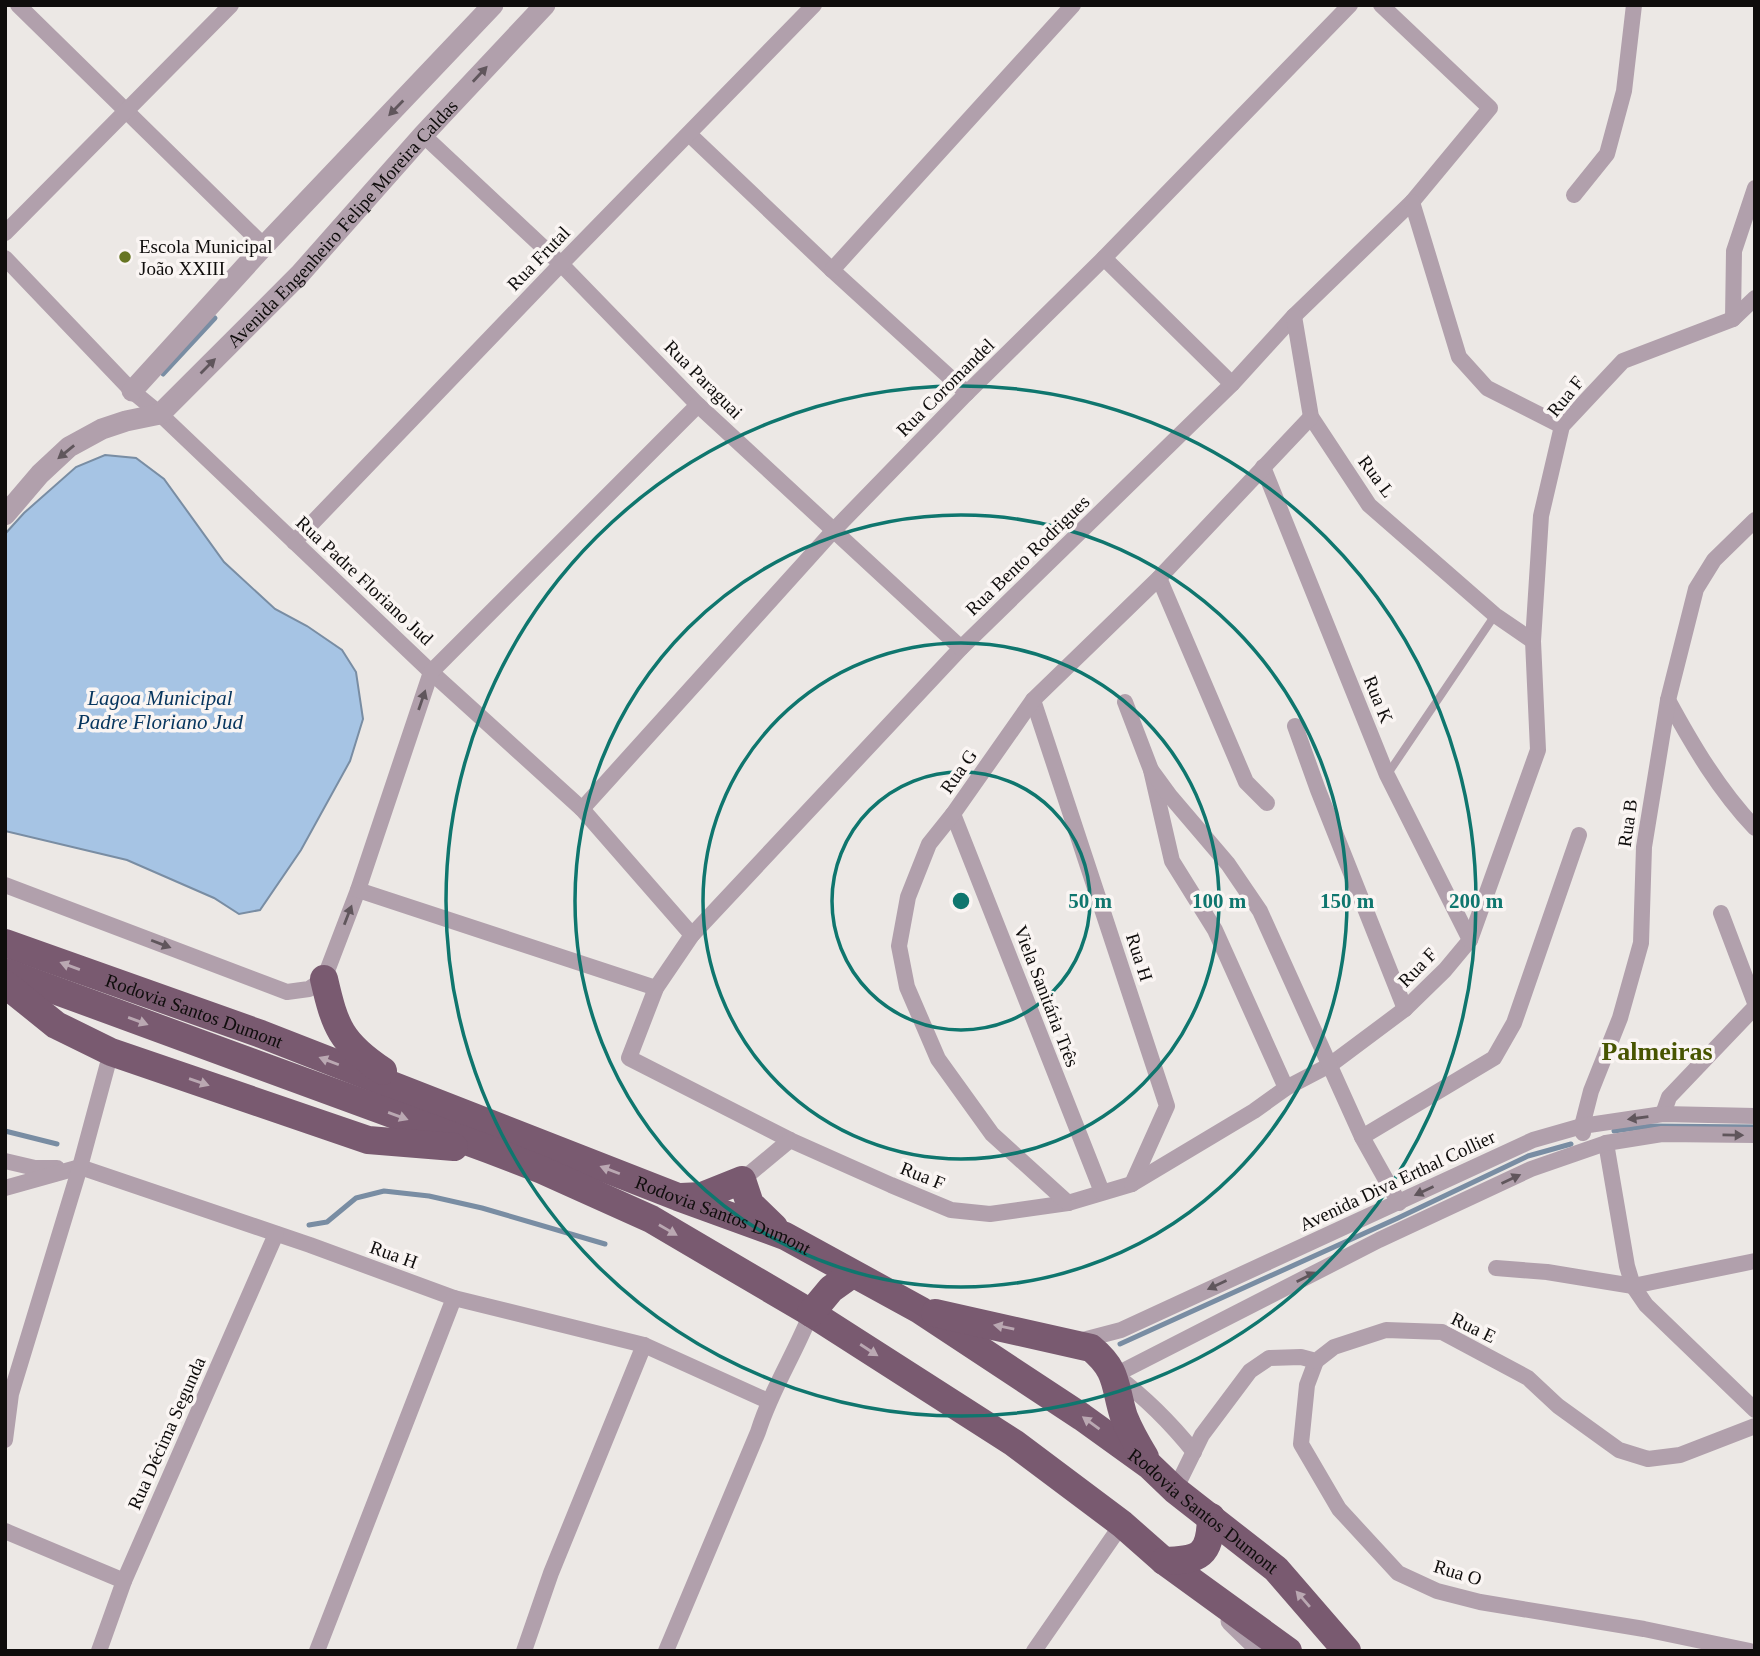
<svg xmlns="http://www.w3.org/2000/svg" width="1760" height="1656" font-family="Georgia,serif">
<rect width="100%" height="100%" fill="#ece8e5"/>
<polygon fill="#a6c4e4" stroke="#798da3" stroke-width="2" points="105,455 136,458 164,479 224,562 275,609 307,626 342,650 356,672 363,719 350,761 301,850 260,910 239,914 214,898 127,860 5,831 5,534 24,513 76,467"/>
<g fill="none" stroke-linecap="round" stroke-linejoin="round">
<g stroke="#798da3" stroke-width="5">
<polyline points="163,374 215,318"/>
<polyline points="5,1131 57,1144"/>
<polyline points="1614,1131 1650,1126 1755,1127"/>
<polyline points="309,1225 327,1222 356,1198 384,1191 429,1196 482,1208 605,1244"/>
<polyline points="1120,1344 1398,1218 1528,1156 1571,1144"/>
</g>
<polyline stroke="#b1a0ac" stroke-width="8" points="1387,775 1495,615"/>
<g stroke="#b1a0ac" stroke-width="16">
<polyline points="18,5 264,246"/>
<polyline points="1381,5 1490,108 1412,202 1294,316 1232,384 961,648 692,935 656,988 629,1058 790,1140 891,1185 951,1210 990,1214 1068,1203 1132,1184 1254,1111 1286,1088 1330,1065 1405,1009 1445,970 1470,940 1538,750 1533,641 1541,516 1562,426 1623,361 1733,319 1755,298"/>
<polyline points="689,134 832,270 967,393"/>
<polyline points="423,135 561,264 698,405 961,648"/>
<polyline points="1574,195 1607,154 1624,91 1634,5"/>
<polyline points="1412,202 1459,357 1487,388 1562,426"/>
<polyline points="5,233 231,5"/>
<polyline points="5,258 132,391 160,414 431,672 582,809 692,935"/>
<polyline points="1104,258 1232,384"/>
<polyline points="832,270 1073,5"/>
<polyline points="1294,316 1311,417 1369,505 1495,615 1533,641"/>
<polyline points="1733,319 1734,251 1755,188"/>
<polyline points="1263,467 1387,775 1470,940"/>
<polyline points="294,542 561,264 814,5"/>
<polyline points="1159,578 1246,782 1267,803"/>
<polyline points="1033,700 1167,1106 1132,1184"/>
<path d="M1668,700C1693,746 1719,790 1755,828"/>
<polyline points="1125,702 1151,770 1172,861 1215,930 1286,1088"/>
<polyline points="1295,726 1318,790 1405,1009"/>
<polyline points="1151,770 1170,796 1228,864 1260,911 1362,1137 1399,1203"/>
<polyline points="582,809 834,530 967,393 1104,258 1350,5"/>
<polyline points="953,814 1102,1192"/>
<polyline points="5,885 287,992 309,989 324,979 358,890 431,672 698,405"/>
<polyline points="358,890 656,988"/>
<polyline points="1721,913 1755,1003"/>
<polyline points="1663,1114 1669,1097 1755,1007"/>
<polyline points="1583,1133 1582,1126 1591,1091 1620,1018 1641,943 1644,847 1668,700 1696,589 1714,560 1755,520"/>
<polyline points="1362,1137 1494,1058 1514,1023 1579,835"/>
<polyline points="1606,1143 1627,1266 1633,1286 1646,1305 1755,1410"/>
<polyline points="5,1161 35,1168 57,1168"/>
<polyline points="742,1180 790,1140"/>
<polyline points="5,1188 80,1167 310,1245 454,1298 644,1345 768,1401"/>
<polyline points="1068,1203 992,1134 938,1059 907,987 899,946 908,897 929,844 953,814 1033,700 1159,578 1311,417"/>
<polyline points="1496,1268 1547,1272 1633,1286 1755,1261"/>
<polyline points="1079,1341 1121,1330 1533,1140 1582,1126 1663,1114 1755,1116"/>
<polyline points="1316,1361 1307,1385 1301,1444 1339,1509 1398,1573 1437,1591 1480,1602 1644,1629 1750,1651"/>
<polyline points="5,1440 11,1394 80,1167 111,1052"/>
<path d="M1194,1452C1170,1422 1146,1398 1115,1375L1379,1240L1531,1169L1606,1143L1662,1134L1755,1135"/>
<polyline points="1175,1490 1202,1435 1250,1371 1269,1358 1301,1357 1316,1361 1334,1347 1386,1330 1442,1332 1528,1378 1558,1406 1619,1450 1648,1459 1680,1455 1755,1426"/>
<polyline points="5,1531 124,1581"/>
<polyline points="99,1651 124,1581 276,1234"/>
<polyline points="317,1651 454,1298"/>
<polyline points="524,1651 551,1573 644,1345"/>
<path d="M666,1651L758,1432C771,1390 795,1354 811,1313"/>
<polyline points="1034,1651 1122,1524"/>
</g>
<g stroke="#b1a0ac" stroke-width="21">
<polyline points="132,391 264,246 493,5"/>
<path id="s1" d="M5,515L40,474L69,447L102,429L126,421L160,414L300,274L423,135L545,5"/>
<polyline points="1231,1621 1262,1651"/>
</g>
<g stroke="#795a70" stroke-width="28">
<path id="s2" d="M5,943L261,1034L678,1197L785,1236L920,1310L1082,1417L1150,1466L1175,1490L1276,1569L1347,1651"/>
<polyline points="5,972 488,1149 542,1170 651,1219 811,1313 1014,1443 1122,1524 1164,1561 1288,1651"/>
<path d="M324,979C335,1027 341,1043 383,1071"/>
<polyline points="5,984 56,1025 111,1052 368,1140 454,1147"/>
<polyline points="681,1197 702,1196 742,1180 750,1204 774,1227"/>
<polyline points="811,1313 831,1289 852,1274"/>
<path d="M935,1313L1091,1348C1119,1371 1114,1386 1124,1417C1130,1432 1137,1444 1145,1457"/>
<path d="M1164,1561C1200,1560 1210,1556 1211,1517"/>
</g>
</g>
<defs><path id="oneway-solid" d="M-6-.8H1V-3.2L6.5 0L1 3.2V.8H-6Z" transform="scale(1.75)"/></defs>
<g fill="#60565c">
<use href="#oneway-solid" transform="translate(480 74) rotate(-47)"/>
<use href="#oneway-solid" transform="translate(396 108) rotate(134)"/>
<use href="#oneway-solid" transform="translate(208 366) rotate(-45)"/>
<use href="#oneway-solid" transform="translate(66 452) rotate(141)"/>
<use href="#oneway-solid" transform="translate(422 700) rotate(-71)"/>
<use href="#oneway-solid" transform="translate(348 915) rotate(-69)"/>
<use href="#oneway-solid" transform="translate(161 944) rotate(21)"/>
<use href="#oneway-solid" transform="translate(1638 1118) rotate(172)"/>
<use href="#oneway-solid" transform="translate(1733 1135) rotate(1)"/>
<use href="#oneway-solid" transform="translate(1511 1179) rotate(-25)"/>
<use href="#oneway-solid" transform="translate(1424 1191) rotate(155)"/>
<use href="#oneway-solid" transform="translate(1306 1277) rotate(-27)"/>
<use href="#oneway-solid" transform="translate(1217 1285) rotate(155)"/>
</g>
<g fill="#baa8b2">
<use href="#oneway-solid" transform="translate(70 966) rotate(-160)"/>
<use href="#oneway-solid" transform="translate(138 1021) rotate(20)"/>
<use href="#oneway-solid" transform="translate(329 1061) rotate(-159)"/>
<use href="#oneway-solid" transform="translate(199 1082) rotate(19)"/>
<use href="#oneway-solid" transform="translate(398 1116) rotate(20)"/>
<use href="#oneway-solid" transform="translate(610 1170) rotate(-159)"/>
<use href="#oneway-solid" transform="translate(668 1230) rotate(30)"/>
<use href="#oneway-solid" transform="translate(1004 1327) rotate(-168)"/>
<use href="#oneway-solid" transform="translate(869 1350) rotate(33)"/>
<use href="#oneway-solid" transform="translate(1091 1423) rotate(-144)"/>
<use href="#oneway-solid" transform="translate(1303 1599) rotate(-131)"/>
</g>
<g fill="none" stroke="#0f766e" stroke-width="3.5">
<circle cx="961" cy="901" r="129"/>
<circle cx="961" cy="901" r="258"/>
<circle cx="961" cy="901" r="386"/>
<circle cx="961" cy="901" r="515"/>
</g>
<circle fill="#667522" stroke="#faf5f3" stroke-width="2.5" cx="125" cy="257" r="7"/>
<g text-anchor="middle" stroke-width="7" stroke-linejoin="round" paint-order="stroke">
<g font-size="19" fill="#0f0d0c" stroke="#faf5f3">
<text dy="7" stroke="none"><textPath href="#s1" startOffset="455">Avenida Engenheiro Felipe Moreira Caldas</textPath></text>
<text transform="translate(538 258) rotate(-46)" y="7">Rua Frutal</text>
<text transform="translate(704 379) rotate(45)" y="7">Rua Paraguai</text>
<text transform="translate(945 387) rotate(-45)" y="7">Rua Coromandel</text>
<text transform="translate(1565 396) rotate(-51)" y="7">Rua F</text>
<text transform="translate(1377 476) rotate(53)" y="7">Rua L</text>
<text transform="translate(1027 555) rotate(-44)" y="7">Rua Bento Rodrigues</text>
<text transform="translate(365 580) rotate(43)" y="7">Rua Padre Floriano Jud</text>
<text transform="translate(1379 699) rotate(68)" y="7">Rua K</text>
<text transform="translate(958 771) rotate(-55)" y="7">Rua G</text>
<text transform="translate(1627 823) rotate(-82)" y="7">Rua B</text>
<text transform="translate(1140 957) rotate(72)" y="7">Rua H</text>
<text transform="translate(1417 967) rotate(-46)" y="7">Rua F</text>
<text transform="translate(1047 996) rotate(69)" y="7">Viela Sanitária Três</text>
<text dy="7" stroke="none"><textPath href="#s2" startOffset="201">Rodovia Santos Dumont</textPath></text>
<text transform="translate(923 1175) rotate(22)" y="7">Rua F</text>
<text transform="translate(1397 1180) rotate(-25)" y="7">Avenida Diva Erthal Collier</text>
<text dy="7" stroke="none"><textPath href="#s2" startOffset="768">Rodovia Santos Dumont</textPath></text>
<text transform="translate(394 1254) rotate(20)" y="7">Rua H</text>
<text transform="translate(1474 1327) rotate(26)" y="7">Rua E</text>
<text transform="translate(166 1433) rotate(-66)" y="7">Rua Décima Segunda</text>
<text dy="7" stroke="none"><textPath href="#s2" startOffset="1335">Rodovia Santos Dumont</textPath></text>
<text transform="translate(1458 1572) rotate(17)" y="7">Rua O</text>
</g>
<g font-size="19" fill="#0f0d0c" stroke="#faf5f3" text-anchor="start">
<text x="139" y="253">Escola Municipal<tspan x="139" dy="22">João XXIII</tspan></text>
</g>
<g font-size="21" font-style="italic" fill="#06355e" stroke="#faf5f3">
<text x="160" y="705">Lagoa Municipal<tspan x="160" dy="24">Padre Floriano Jud</tspan></text>
</g>
<g font-size="26" font-weight="bold" fill="#475400" stroke="#faf5f3">
<text x="1657" y="1060">Palmeiras</text>
</g>
</g>
<circle cx="961" cy="901" r="10" fill="#0f766e" stroke="#faf5f3" stroke-width="3.5"/>
<g font-size="21" text-anchor="middle" font-weight="bold" fill="#0f766e" stroke="#faf5f3" stroke-width="7" stroke-linejoin="round" paint-order="stroke">
<text x="1090" y="908">50 m</text>
<text x="1219" y="908">100 m</text>
<text x="1347" y="908">150 m</text>
<text x="1476" y="908">200 m</text>
</g>
<rect width="1760" height="1656" fill="none" stroke="#0f0d0c" stroke-width="14"/>
</svg>
